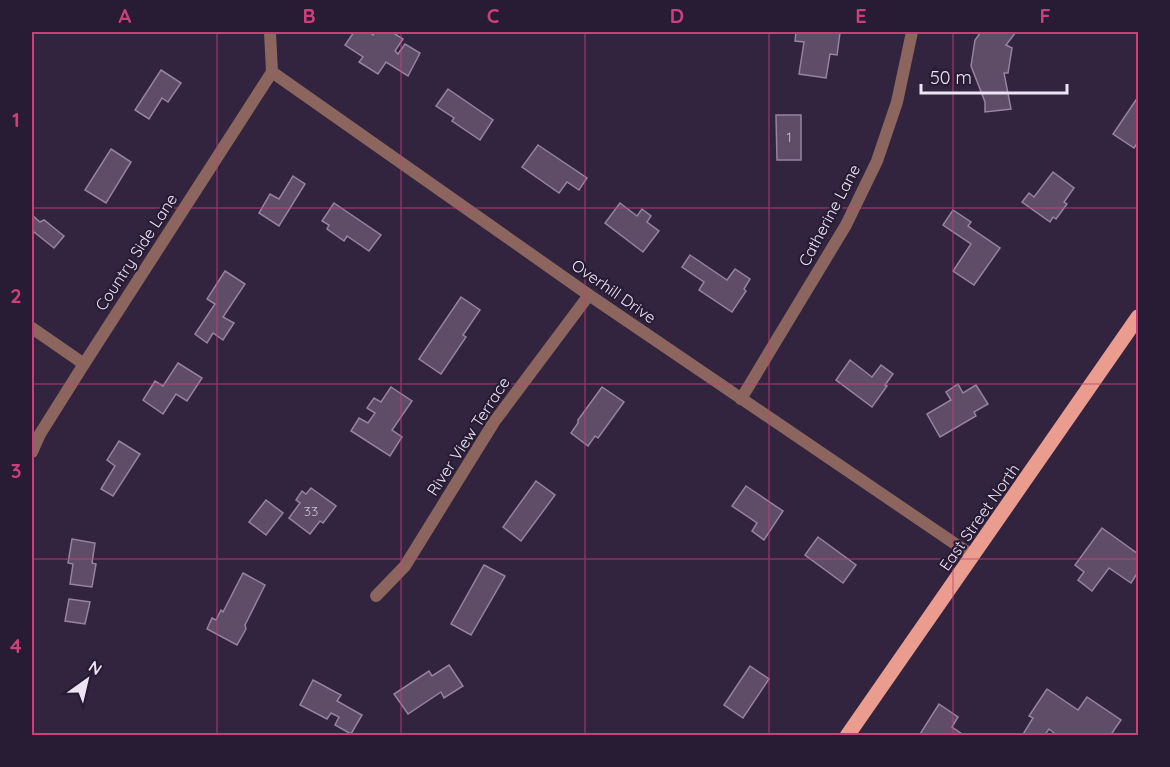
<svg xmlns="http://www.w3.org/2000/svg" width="1170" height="767" font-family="Quicksand,sans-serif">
<rect width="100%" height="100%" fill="#32243f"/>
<g fill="#5f4c67" stroke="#9782a0" stroke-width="1.5">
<polygon points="354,32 369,32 373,35 375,32 392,32 403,39 395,51 398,54 405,44 420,53 408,76 386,62 378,74 359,62 363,57 345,45"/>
<polygon points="796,32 840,33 837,55 830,54 826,78 799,74 804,42 795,41"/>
<polygon points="981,32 1016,32 1006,45 1012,48 1008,73 1004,73 1011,109 985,112 985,102 971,66 975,40"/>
<polygon points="161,70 181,83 168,102 162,98 149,119 135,110"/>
<polygon points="448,89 493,120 480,140 452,121 454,118 436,106"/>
<polygon points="1138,97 1138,142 1134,148 1113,134"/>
<polygon points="776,115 801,115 801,160 777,160"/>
<polygon points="538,145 587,178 579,190 567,182 559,193 522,167"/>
<polygon points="111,149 131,162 106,203 85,190"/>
<polygon points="1053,172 1074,188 1064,202 1067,204 1056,219 1053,217 1050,222 1022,202 1029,193 1034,197"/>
<polygon points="293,176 305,184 279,226 259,213 270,194 279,199"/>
<polygon points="334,203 381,235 369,251 347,236 344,241 327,229 329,225 322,221"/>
<polygon points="620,203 637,216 642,209 651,216 647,222 659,231 643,252 605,223"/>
<polygon points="953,210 971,222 968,226 1000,248 974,285 953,271 971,244 943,225"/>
<polygon points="32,215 40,222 44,220 64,236 54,248 34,232 32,235"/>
<polygon points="690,255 727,280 735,269 750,279 744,289 746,291 732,312 699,290 704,282 682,267"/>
<polygon points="225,271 245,284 223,317 234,323 223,340 213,333 207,343 195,334 215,304 207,299"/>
<polygon points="461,297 480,310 463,335 466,337 441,374 419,359"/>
<polygon points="850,360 872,377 881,365 893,374 885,385 887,386 872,407 836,380"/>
<polygon points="178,363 202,378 187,401 176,394 163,414 143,400 155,381 163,386"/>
<polygon points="958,384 963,393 976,385 988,404 974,412 976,416 940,437 927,414 951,400 946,392"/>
<polygon points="391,387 412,401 392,430 402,437 390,456 351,431 359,418 368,423 375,413 367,408 374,398 381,402"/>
<polygon points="602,387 624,402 598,438 595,436 588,446 571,433 578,423 578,420"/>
<polygon points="119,441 140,454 113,496 101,489 115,466 107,460"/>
<polygon points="536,481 555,495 521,541 503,527"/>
<polygon points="746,486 783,511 764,540 752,531 757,523 732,506"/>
<polygon points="311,488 336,506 323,523 320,521 310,534 289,518 300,503 296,500 302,491 306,494"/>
<polygon points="266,500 283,513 266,535 249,522"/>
<polygon points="1102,528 1138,554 1138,572 1131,583 1109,568 1092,591 1078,580 1084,572 1075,565"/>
<polygon points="818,537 856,565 843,583 805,555"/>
<polygon points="72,539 95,543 92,563 96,564 92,587 70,584 73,564 68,563"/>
<polygon points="484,565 505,576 471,635 451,624"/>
<polygon points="243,573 265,585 245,625 246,629 237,645 207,629 212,618 216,620 221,610 223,612"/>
<polygon points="69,599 90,602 85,624 65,621"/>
<polygon points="449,665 463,686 444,698 441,692 408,714 394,694 429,671 432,676"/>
<polygon points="750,666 769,679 743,718 724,705"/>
<polygon points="313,680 341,695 337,701 362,715 351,734 335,725 339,717 331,713 327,719 300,705"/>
<polygon points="1047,689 1078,710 1087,697 1121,720 1110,736 1058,736 1049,729 1044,736 1022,736 1033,718 1029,716"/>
<polygon points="939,704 958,717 952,727 965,736 923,736 920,734"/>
</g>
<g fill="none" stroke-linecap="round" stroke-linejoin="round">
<g stroke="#8b655e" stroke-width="12">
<polyline points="270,32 272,72 589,295 973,556"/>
<polyline points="32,328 84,364"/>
<polyline points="741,399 846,225 877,161 897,102 912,32"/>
<polyline points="32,452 40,434 84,364 272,72"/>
<polyline points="376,596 405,566 494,422 589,295"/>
</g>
<polyline stroke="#ea9c8e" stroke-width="15" points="847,736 1138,317"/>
</g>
<path fill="none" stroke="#ca417a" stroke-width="1.5" stroke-opacity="0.55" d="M217,32V736M401,32V736M585,32V736M769,32V736M953,32V736M32,208H1138M32,384H1138M32,559H1138"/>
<g text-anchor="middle" stroke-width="4.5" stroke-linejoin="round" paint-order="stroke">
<g font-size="14" fill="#c9bed2">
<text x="789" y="142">1</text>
<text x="311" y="516">33</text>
</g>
<g font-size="16" fill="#ece4f5" stroke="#281b34">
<text transform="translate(829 215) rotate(-62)" y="6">Catherine Lane</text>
<text transform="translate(136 252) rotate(-57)" y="6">Country Side Lane</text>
<text transform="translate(614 291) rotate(35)" y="6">Overhill Drive</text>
<text transform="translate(468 436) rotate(-57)" y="6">River View Terrace</text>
<text transform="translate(979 517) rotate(-55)" y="6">East Street North</text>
</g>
</g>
<rect width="1170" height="767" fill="none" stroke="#281b34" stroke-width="66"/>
<g transform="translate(87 680) rotate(34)" stroke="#281b34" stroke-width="4.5" paint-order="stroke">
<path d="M0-4.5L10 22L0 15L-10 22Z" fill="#ece4f5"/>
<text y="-9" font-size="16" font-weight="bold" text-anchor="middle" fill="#ece4f5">N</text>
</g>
<path d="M921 84v9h146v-9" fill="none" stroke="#ece4f5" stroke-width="3"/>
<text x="930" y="84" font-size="18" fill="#ece4f5" stroke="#281b34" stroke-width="4.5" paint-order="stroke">50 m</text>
<rect x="33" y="33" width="1104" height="701" fill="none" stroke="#ca417a" stroke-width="2"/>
<g font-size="20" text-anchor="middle" font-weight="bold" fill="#ca417a">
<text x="125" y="23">A</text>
<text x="309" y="23">B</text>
<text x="493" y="23">C</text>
<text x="677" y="23">D</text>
<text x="861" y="23">E</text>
<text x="1045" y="23">F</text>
<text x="16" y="127">1</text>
<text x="16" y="303">2</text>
<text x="16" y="478">3</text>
<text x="16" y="653">4</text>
</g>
</svg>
